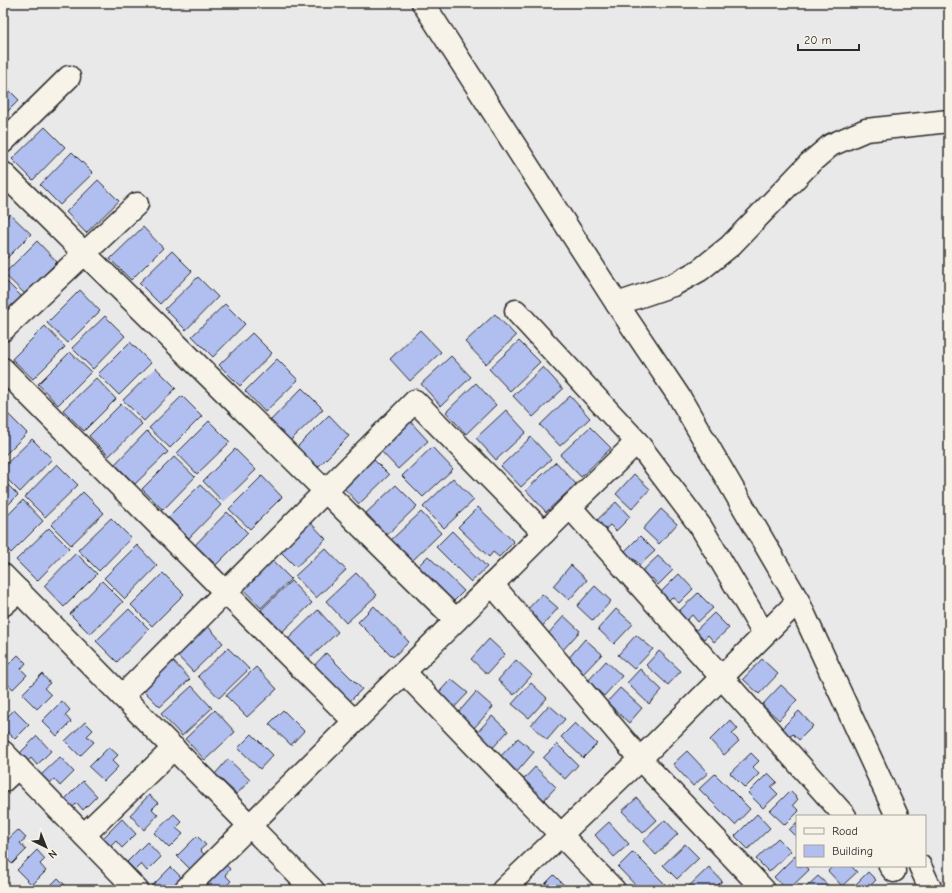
<svg xmlns="http://www.w3.org/2000/svg" width="952" height="893" font-family="'Comic Neue',sans-serif">
<rect width="100%" height="100%" fill="#e9e9e9"/>
<filter id="ink" filterUnits="userSpaceOnUse"><feTurbulence type="fractalNoise" baseFrequency=".025" numOctaves="2"/><feDisplacementMap in="SourceGraphic" scale="8" xChannelSelector="R" yChannelSelector="G"/><feConvolveMatrix kernelMatrix="1 2 1 2 8 2 1 2 1" color-interpolation-filters="sRGB"/></filter>
<g filter="url(#ink)">
<g fill="#b0bfef" stroke="#2b2b2b">
<polygon points="3,84 19,100 3,116"/>
<polygon points="45,127 65,147 33,180 12,159"/>
<polygon points="72,152 93,173 60,205 40,185"/>
<polygon points="98,180 119,201 86,233 66,212"/>
<polygon points="10,214 31,234 3,262 3,221"/>
<polygon points="143,227 163,248 131,280 110,259"/>
<polygon points="37,241 57,262 25,294 4,274"/>
<polygon points="172,251 192,271 160,304 139,283"/>
<polygon points="198,277 218,297 186,330 165,309"/>
<polygon points="3,278 23,298 3,317"/>
<polygon points="80,290 100,311 68,343 47,323"/>
<polygon points="225,304 245,324 213,357 192,336"/>
<polygon points="495,314 516,336 486,364 465,342"/>
<polygon points="105,316 125,336 93,369 72,348"/>
<polygon points="45,326 65,347 33,379 12,359"/>
<polygon points="420,330 441,352 410,381 390,359"/>
<polygon points="252,333 272,353 240,386 219,365"/>
<polygon points="519,341 540,362 510,391 489,369"/>
<polygon points="130,342 151,363 119,395 98,374"/>
<polygon points="70,352 91,372 58,405 38,384"/>
<polygon points="451,356 471,377 441,406 421,384"/>
<polygon points="277,359 298,380 265,412 245,391"/>
<polygon points="543,367 563,389 533,417 513,396"/>
<polygon points="156,368 176,388 144,421 123,400"/>
<polygon points="96,378 116,399 84,431 63,410"/>
<polygon points="476,383 496,405 466,434 446,412"/>
<polygon points="302,388 323,409 290,441 270,421"/>
<polygon points="182,396 202,416 170,448 149,428"/>
<polygon points="570,396 590,418 560,446 540,425"/>
<polygon points="121,404 142,424 109,456 89,436"/>
<polygon points="506,410 526,432 496,460 476,438"/>
<polygon points="6,412 27,433 3,457 3,416"/>
<polygon points="329,415 349,436 317,468 296,448"/>
<polygon points="408,419 428,441 398,469 378,448"/>
<polygon points="209,421 230,442 197,474 177,453"/>
<polygon points="590,427 611,448 581,477 560,455"/>
<polygon points="147,431 168,452 135,484 115,464"/>
<polygon points="531,437 551,459 521,487 501,466"/>
<polygon points="32,439 52,459 20,492 3,475 3,467"/>
<polygon points="432,447 453,469 423,497 402,476"/>
<polygon points="235,449 256,470 223,502 203,481"/>
<polygon points="368,454 389,475 359,504 338,482"/>
<polygon points="174,457 195,477 163,510 142,489"/>
<polygon points="556,462 576,484 546,512 526,490"/>
<polygon points="57,464 78,485 45,517 25,497"/>
<polygon points="634,474 650,489 632,509 616,494"/>
<polygon points="262,476 282,497 250,529 229,509"/>
<polygon points="453,478 474,500 444,528 423,507"/>
<polygon points="3,480 18,495 3,510"/>
<polygon points="200,485 221,505 189,538 168,517"/>
<polygon points="396,485 417,506 387,535 366,513"/>
<polygon points="83,492 104,513 71,545 51,525"/>
<polygon points="23,500 43,521 11,553 3,545 3,520"/>
<polygon points="616,502 630,517 616,531 610,525 604,530 595,522"/>
<polygon points="478,507 514,542 499,557 493,552 489,557 458,527"/>
<polygon points="661,509 677,524 659,544 643,529"/>
<polygon points="227,512 248,533 216,565 195,545"/>
<polygon points="421,512 441,533 411,562 391,540"/>
<polygon points="305,517 326,539 296,567 275,546"/>
<polygon points="111,518 131,538 99,571 78,550"/>
<polygon points="49,528 69,548 37,581 16,560"/>
<polygon points="452,531 487,567 471,582 436,547"/>
<polygon points="640,536 655,551 640,565 634,559 628,564 620,556"/>
<polygon points="137,545 157,566 125,599 104,578"/>
<polygon points="325,548 346,570 316,598 295,576"/>
<polygon points="76,553 97,574 64,607 44,586"/>
<polygon points="428,556 464,591 448,607 413,571"/>
<polygon points="658,556 673,570 658,585 652,578 646,584 638,575"/>
<polygon points="270,558 291,579 261,608 240,586"/>
<polygon points="571,565 587,580 569,600 553,586"/>
<polygon points="163,573 184,594 152,626 131,605"/>
<polygon points="356,573 377,595 346,623 326,601"/>
<polygon points="679,574 693,589 679,603 672,597 667,602 659,594"/>
<polygon points="102,581 123,602 90,634 70,614"/>
<polygon points="291,581 312,603 282,632 261,610"/>
<polygon points="595,586 611,601 593,621 577,606"/>
<polygon points="698,593 713,608 698,622 692,615 686,621 678,612"/>
<polygon points="542,594 558,608 540,629 523,614"/>
<polygon points="374,606 409,642 393,657 358,622"/>
<polygon points="129,609 149,629 117,662 96,641"/>
<polygon points="616,609 633,624 614,644 598,629"/>
<polygon points="318,610 338,632 308,660 288,639"/>
<polygon points="714,613 729,628 714,642 708,635 702,641 694,632"/>
<polygon points="564,616 580,631 562,651 546,636"/>
<polygon points="203,621 223,643 193,672 172,650"/>
<polygon points="636,635 653,649 634,669 618,655"/>
<polygon points="489,639 505,654 487,674 471,659"/>
<polygon points="585,639 602,654 583,674 567,660"/>
<polygon points="228,648 249,669 219,698 198,676"/>
<polygon points="659,651 681,671 668,685 646,665"/>
<polygon points="326,653 362,689 346,705 311,669"/>
<polygon points="18,655 26,663 21,669 27,675 13,689 3,680 3,670"/>
<polygon points="169,657 190,679 160,707 139,686"/>
<polygon points="762,659 778,674 759,694 743,679"/>
<polygon points="516,660 532,675 514,695 498,680"/>
<polygon points="606,661 622,676 604,696 588,681"/>
<polygon points="256,667 277,689 247,717 226,696"/>
<polygon points="640,669 662,690 649,704 627,683"/>
<polygon points="42,674 50,683 44,688 51,695 37,709 22,694"/>
<polygon points="451,679 468,693 449,713 433,699"/>
<polygon points="531,683 547,698 529,718 512,704"/>
<polygon points="781,685 797,700 779,720 762,705"/>
<polygon points="192,686 212,708 182,736 161,714"/>
<polygon points="620,688 642,708 629,723 607,702"/>
<polygon points="476,692 493,707 474,728 458,713"/>
<polygon points="62,701 70,710 65,715 71,722 57,736 42,721"/>
<polygon points="549,705 565,719 547,740 531,725"/>
<polygon points="14,710 29,725 15,739 8,732 3,738 3,721"/>
<polygon points="215,710 235,732 205,760 185,739"/>
<polygon points="283,710 304,731 291,745 269,724"/>
<polygon points="799,711 813,726 799,740 793,734 787,739 779,731"/>
<polygon points="492,716 508,731 490,751 474,736"/>
<polygon points="730,720 738,729 732,734 739,741 724,755 710,740"/>
<polygon points="85,722 93,730 87,736 94,742 80,756 65,741"/>
<polygon points="575,723 597,744 583,758 561,737"/>
<polygon points="252,734 273,755 260,769 238,748"/>
<polygon points="37,736 51,751 37,765 31,758 25,764 17,756"/>
<polygon points="518,738 534,752 516,773 499,758"/>
<polygon points="557,744 578,765 565,779 543,758"/>
<polygon points="109,747 118,755 112,761 118,767 104,781 89,767"/>
<polygon points="687,751 708,773 693,786 673,764"/>
<polygon points="751,753 759,761 753,767 759,774 745,788 730,773"/>
<polygon points="60,757 74,772 60,786 54,779 48,785 40,776"/>
<polygon points="228,759 250,780 237,794 215,774"/>
<polygon points="535,767 556,787 543,801 522,781"/>
<polygon points="768,773 777,782 771,787 778,794 763,808 748,793"/>
<polygon points="715,774 750,809 735,825 699,789"/>
<polygon points="83,781 97,796 83,810 77,803 71,809 63,801"/>
<polygon points="790,791 798,799 793,805 799,811 785,825 770,811"/>
<polygon points="149,795 158,803 152,809 158,815 144,830 130,815"/>
<polygon points="637,798 657,820 643,833 622,811"/>
<polygon points="174,814 182,822 176,828 183,834 169,848 154,833"/>
<polygon points="757,814 770,828 748,849 735,836"/>
<polygon points="122,819 136,834 122,848 116,841 110,847 102,839"/>
<polygon points="665,820 678,834 656,855 643,841"/>
<polygon points="609,822 629,844 614,857 595,835"/>
<polygon points="797,822 797,838 789,830"/>
<polygon points="18,830 26,838 20,843 26,850 12,864 3,855 3,844"/>
<polygon points="197,836 206,845 200,850 207,857 192,871 177,856"/>
<polygon points="778,838 791,851 769,872 756,859"/>
<polygon points="147,842 161,857 147,871 141,864 135,870 127,862"/>
<polygon points="685,844 699,858 677,879 663,865"/>
<polygon points="37,850 45,859 40,864 46,871 32,885 17,870"/>
<polygon points="633,852 669,888 666,890 640,890 618,867"/>
<polygon points="795,856 797,858 797,866 805,866 809,870 788,890 786,890 774,877"/>
<polygon points="222,861 230,869 225,875 231,881 222,890 212,890 202,880"/>
<polygon points="833,866 851,866 857,872 842,886 828,871"/>
<polygon points="171,867 186,882 177,890 154,890 151,887"/>
<polygon points="709,867 722,881 713,890 689,890 687,888"/>
<polygon points="868,872 876,880 870,886 874,890 850,890"/>
<polygon points="554,875 569,890 541,890 540,889"/>
<polygon points="818,876 832,889 803,890"/>
<polygon points="58,878 66,886 63,890 46,890"/>
</g>
<g fill="none" stroke-linecap="round" stroke-linejoin="round">
<defs>
<g id="minor">
<polyline points="3,142 69,77"/>
<polyline points="3,173 456,620"/>
<polyline points="617,304 673,285 700,270 730,246 810,163 831,145 866,130 949,121"/>
<polyline points="516,311 637,442 701,527 764,634"/>
<polyline points="3,330 137,204"/>
<polyline points="3,369 354,721"/>
<polyline points="570,507 845,816"/>
<polyline points="3,575 313,890"/>
<polyline points="492,584 640,759 764,890"/>
<polyline points="3,605 19,591"/>
<polyline points="404,672 614,890"/>
<polyline points="122,696 415,401 544,533"/>
<polyline points="3,752 137,890"/>
<polyline points="3,781 18,767"/>
<polyline points="84,835 174,748"/>
<polyline points="890,866 894,871"/>
<polyline points="185,890 570,507 637,442"/>
<polyline points="503,890 640,759 798,601"/>
</g>
<g id="major">
<polyline points="423,3 617,304 680,398 798,601 897,816"/>
<polyline points="920,866 931,890"/>
</g>
</defs>
<use href="#minor" stroke="#2b2b2b" stroke-width="25"/>
<use href="#major" stroke="#2b2b2b" stroke-width="25"/>
<use href="#minor" stroke="#f7f3e8" stroke-width="22"/>
<use href="#major" stroke="#f7f3e8" stroke-width="22"/>
</g>
</g>
<rect width="952" height="893" fill="none" stroke="#f7f3e8" stroke-width="16"/>
<rect x="8" y="8" width="936" height="877" fill="none" stroke="#2b2b2b" stroke-width="1.5" filter="url(#ink)"/>
<rect x="796" y="815" width="130" height="52" fill="#f7f3e8" stroke="#a5a39c"/>
<rect x="804" y="828" width="20" height="6" fill="#f7f3e8" stroke="#a5a39c"/>
<text x="832" y="835" font-size="12" fill="#2b2b2b">Road</text>
<rect x="804" y="845" width="20" height="12" fill="#b0bfef" stroke="#a5a39c"/>
<text x="832" y="855" font-size="12" fill="#2b2b2b">Building</text>
<g transform="translate(46 847) rotate(137)" stroke="#f7f3e8" stroke-width="3" paint-order="stroke">
<path d="M0-3L7 15L0 10L-7 15Z" fill="#2b2b2b"/>
<text y="-6" font-size="11" font-weight="bold" text-anchor="middle" fill="#2b2b2b">N</text>
</g>
<path d="M798 44v6h61v-6" fill="none" stroke="#2b2b2b" stroke-width="2"/>
<text x="804" y="44" font-size="12" fill="#2b2b2b" stroke="#f7f3e8" stroke-width="3" paint-order="stroke">20 m</text>
</svg>
